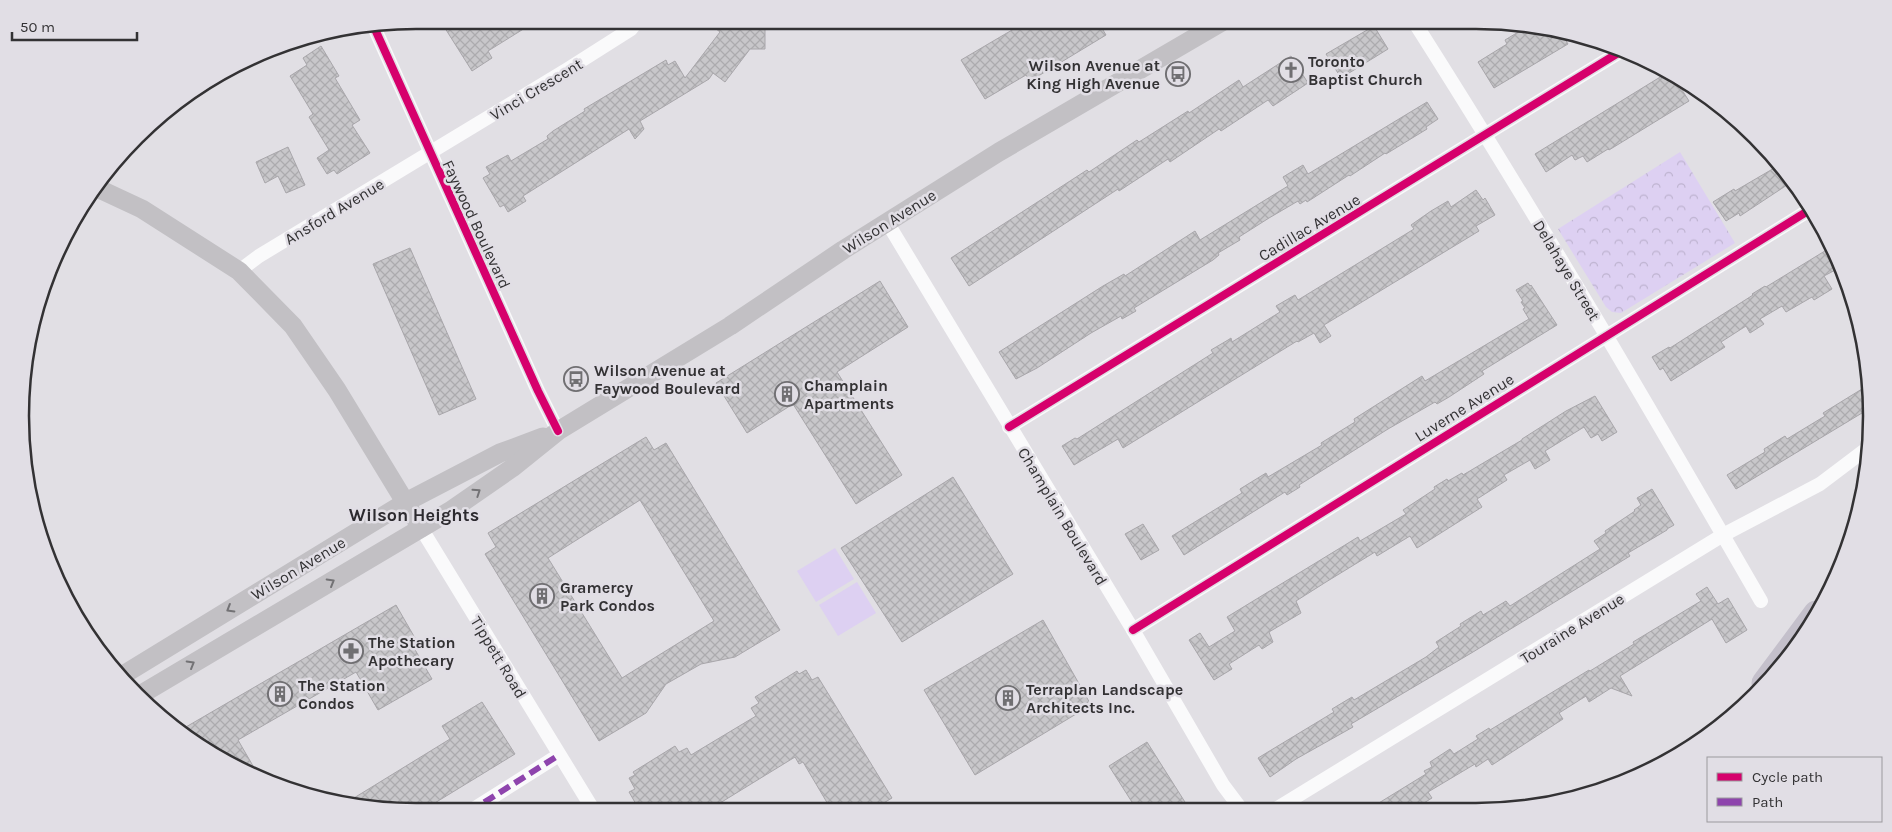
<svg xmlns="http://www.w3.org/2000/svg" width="1892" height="832" font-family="Karla,sans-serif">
<defs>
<pattern id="park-crowns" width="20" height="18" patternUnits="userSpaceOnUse" patternTransform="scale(1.25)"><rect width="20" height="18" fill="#ddd0f2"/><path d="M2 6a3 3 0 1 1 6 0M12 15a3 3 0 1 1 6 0" fill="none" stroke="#beb3d0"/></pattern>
<pattern id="building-cross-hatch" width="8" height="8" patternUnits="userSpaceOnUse" patternTransform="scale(1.25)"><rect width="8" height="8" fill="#c8c7ca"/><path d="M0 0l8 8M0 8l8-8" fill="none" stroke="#acabae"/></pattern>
</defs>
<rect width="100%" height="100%" fill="#e1dfe4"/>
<polygon fill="url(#park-crowns)" points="1680,152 1735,243 1621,313 1612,312 1606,307 1558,229"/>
<g fill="#ddd0f2">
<polygon points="835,548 854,579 816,602 797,571"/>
<polygon points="857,582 876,613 838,636 819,605"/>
</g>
<g fill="url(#building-cross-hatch)" stroke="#a8a6aa" fill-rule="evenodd">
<polygon points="451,20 538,20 488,51 492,58 472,71 443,25"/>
<polygon points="705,20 765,20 765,49 750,49 725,82 713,73 709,79 640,121 644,129 635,139 629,129 523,196 526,201 508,212 504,205 500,207 483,178 490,174 486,167 508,155 511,161 548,139 547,136 553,131 585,111 584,109 666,60 668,65 675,61 685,78 720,32"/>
<polygon points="1029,20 1097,20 1106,35 1030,81 1026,75 985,99 961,60"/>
<polygon points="1374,26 1388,49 1341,78 1326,54"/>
<polygon points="1525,28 1562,34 1568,44 1494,88 1478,62 1507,44 1505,40"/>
<polygon points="321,46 339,76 335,78 360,120 352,125 370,153 337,174 334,170 327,174 317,158 329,150 309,117 313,114 290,76 307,65 303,58"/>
<polygon points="1291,56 1308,83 1273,106 1268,100 1221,131 1219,129 1170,162 1168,159 1119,191 1118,189 969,286 951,258 1087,170 1089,172 1137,140 1139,142 1188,111 1189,113 1239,80 1243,87"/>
<polygon points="1670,71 1689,101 1609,150 1608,149 1587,162 1583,156 1575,160 1572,155 1546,172 1535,154"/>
<polygon points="1427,102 1438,119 1426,127 1427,129 1386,154 1385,153 1350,176 1349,175 1307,202 1306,200 1300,204 1298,201 1269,218 1239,237 1240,240 1218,253 1219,255 1213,260 1134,308 1136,311 1122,319 1121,316 1091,333 1037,368 1016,379 999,352 1103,286 1124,274 1125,276 1195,231 1200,240 1288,186 1283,177 1303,165 1308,174"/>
<polygon points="288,147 305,185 286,193 278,176 265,183 256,162"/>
<polygon points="1776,167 1787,185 1740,216 1739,213 1726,221 1713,202 1734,189 1735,191"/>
<polygon points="1476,190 1483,200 1485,198 1495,215 1476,226 1479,231 1324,325 1331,336 1320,343 1314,333 1298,342 1297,341 1123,448 1118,439 1074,465 1062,446 1075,438 1077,439 1213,353 1211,350 1228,340 1231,338 1232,342 1280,312 1276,306 1295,295 1298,300 1414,229 1411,225 1431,211 1448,201 1451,207"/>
<polygon points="1833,246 1841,267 1824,276 1832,289 1814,300 1812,297 1786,312 1782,306 1760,319 1764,324 1750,333 1746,326 1721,342 1725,347 1671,381 1663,368 1660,370 1652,357 1669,347 1670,348 1753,295 1752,294 1765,286 1766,287"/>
<polygon points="410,248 476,399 439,415 373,264"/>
<polygon points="880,281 908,327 837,372 902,475 856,504 793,404 747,433 716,383"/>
<polygon points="1528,283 1530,286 1531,285 1557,325 1482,371 1484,374 1449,397 1437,404 1435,402 1388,429 1299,485 1300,487 1287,495 1285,492 1184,555 1172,536 1242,493 1240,489 1266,473 1268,477 1322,445 1321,443 1355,422 1354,419 1422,376 1425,381 1529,319 1523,309 1525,308 1521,302 1523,301 1516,290"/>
<polygon points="1870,384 1870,425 1862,413 1736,489 1727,475 1765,452 1764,449 1785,436 1787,439 1825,416 1823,413"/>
<polygon points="1595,396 1617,432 1602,441 1598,434 1591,438 1584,427 1545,451 1550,460 1535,469 1530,460 1504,475 1507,480 1477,499 1482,507 1417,548 1410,536 1377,556 1375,552 1326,582 1296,601 1301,613 1269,632 1273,642 1262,649 1259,645 1229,664 1232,669 1214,680 1189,640 1200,633 1209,647 1235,631 1227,617 1345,545 1358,537 1360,541 1406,514 1403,510 1435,489 1434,487 1447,479 1448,481 1462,473 1463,475 1522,440 1522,439 1566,411"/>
<path d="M646,437L654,450L666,443L780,630L735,657L701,664L666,684L646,713L599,741L485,554L496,547L488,533ZM640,500L714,621L622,678L548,558Z"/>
<polygon points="953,477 1013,574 902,642 841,548"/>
<polygon points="1652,489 1674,525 1667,529 1667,530 1628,553 1630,556 1473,652 1351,724 1353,727 1296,759 1270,777 1258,758 1334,712 1332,709 1352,697 1354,700 1426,657 1439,647 1436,642 1461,626 1460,624 1481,611 1483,615 1506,601 1510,606 1600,549 1594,541 1606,533 1605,531 1635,511 1634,510 1641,505 1637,498"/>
<polygon points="1143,524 1159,550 1141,560 1125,534"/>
<polygon points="1707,587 1718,604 1728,598 1747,630 1726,643 1712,619 1620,676 1632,696 1611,688 1589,702 1586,696 1559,713 1563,719 1492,765 1488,759 1476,767 1475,764 1428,792 1432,798 1414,809 1369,809 1426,774 1424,771 1432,767 1430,762 1450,749 1454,754 1478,739 1476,736 1489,728 1490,730 1589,670 1590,671 1634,644 1633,642 1701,601 1696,594"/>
<polygon points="396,605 415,638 410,641 432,679 378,710 356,672 238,740 260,778 218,759 179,731"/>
<polygon points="1043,620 1091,705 975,775 924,690"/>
<polygon points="806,670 812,680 818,677 892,798 870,811 832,811 803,762 799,764 795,757 707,811 640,811 629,792 635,789 629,778 635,775 633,772 675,746 679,752 687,748 691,755 756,716 751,708 759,703 755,697 797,671 799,674"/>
<polygon points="482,702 515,754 420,812 349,801 450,739 442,726"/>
<polygon points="1147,742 1190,810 1137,810 1109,766"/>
</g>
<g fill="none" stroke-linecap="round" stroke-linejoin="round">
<g stroke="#fafafb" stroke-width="14">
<path d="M1413,20C1534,210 1648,405 1761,601"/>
<polyline points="374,27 538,391 558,431"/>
<polyline points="887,222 1133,630 1223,785 1241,809"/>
<polyline points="239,271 259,256 568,69 631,29 638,20"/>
<polyline points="1009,427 1623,50"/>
<polyline points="421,528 594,811"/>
<polyline points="1133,630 1811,209"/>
<polyline points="1276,809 1723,535 1820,484 1869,447"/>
<polyline points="469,812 559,755"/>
</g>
<g stroke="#c2c0c4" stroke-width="19">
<polyline points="97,188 142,209 239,271 293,326 337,390 421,528"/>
<polyline points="123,675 406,502 500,453 543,437"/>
<polyline points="140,695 450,511 512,468 558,431 730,326 843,250 999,152 1225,20"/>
</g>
<polyline stroke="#c4c0cb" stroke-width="25" points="1764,683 1816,613"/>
<polyline stroke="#8e44ad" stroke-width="6" stroke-dasharray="12 6" stroke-linecap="butt" points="469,812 559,755"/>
<defs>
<g id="cycleway">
<polyline points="374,27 538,391 558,431"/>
<polyline points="1009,427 1623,50"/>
<polyline points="1133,630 1811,209"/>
</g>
</defs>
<use href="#cycleway" stroke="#e1dee5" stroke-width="11"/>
<use href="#cycleway" stroke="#d6006c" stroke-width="8"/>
</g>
<defs><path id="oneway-chevron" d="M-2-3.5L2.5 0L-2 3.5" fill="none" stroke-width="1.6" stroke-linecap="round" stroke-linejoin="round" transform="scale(1.25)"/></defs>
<g stroke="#737275">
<use href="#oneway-chevron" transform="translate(477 492) rotate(-34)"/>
<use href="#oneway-chevron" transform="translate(331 582) rotate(-30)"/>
<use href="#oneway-chevron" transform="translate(230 609) rotate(149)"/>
<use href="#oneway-chevron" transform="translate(191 664) rotate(-30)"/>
</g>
<defs>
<symbol id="church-ring" viewBox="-11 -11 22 22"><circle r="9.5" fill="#e1dee5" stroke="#706f72" stroke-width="1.5"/><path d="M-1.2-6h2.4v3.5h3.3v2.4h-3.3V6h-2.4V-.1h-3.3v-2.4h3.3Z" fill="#706f72"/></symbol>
<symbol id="bus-ring" viewBox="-11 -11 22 22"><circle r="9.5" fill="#e1dee5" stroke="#706f72" stroke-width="1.5"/><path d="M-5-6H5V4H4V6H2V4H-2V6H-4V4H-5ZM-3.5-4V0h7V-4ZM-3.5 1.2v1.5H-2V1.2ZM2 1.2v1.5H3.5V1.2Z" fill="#706f72"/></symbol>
<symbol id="building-ring" viewBox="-11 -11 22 22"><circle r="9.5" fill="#e1dee5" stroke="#706f72" stroke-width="1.5"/><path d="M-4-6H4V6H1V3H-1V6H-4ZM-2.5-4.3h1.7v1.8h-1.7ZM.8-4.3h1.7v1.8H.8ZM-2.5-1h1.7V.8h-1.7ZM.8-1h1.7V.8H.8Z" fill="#706f72"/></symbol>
<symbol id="pharmacy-ring" viewBox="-11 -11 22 22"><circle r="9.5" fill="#e1dee5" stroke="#706f72" stroke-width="1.5"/><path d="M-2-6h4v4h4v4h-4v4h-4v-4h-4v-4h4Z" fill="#706f72"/></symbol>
</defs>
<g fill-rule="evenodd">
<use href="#church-ring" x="1277" y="56" width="28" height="28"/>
<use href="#bus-ring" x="1164" y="60" width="28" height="28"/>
<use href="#bus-ring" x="562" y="365" width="28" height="28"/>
<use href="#building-ring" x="773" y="380" width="28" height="28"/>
<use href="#building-ring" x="528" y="582" width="28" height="28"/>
<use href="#pharmacy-ring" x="337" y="637" width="28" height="28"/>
<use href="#building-ring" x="266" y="680" width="28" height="28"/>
<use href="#building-ring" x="994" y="684" width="28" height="28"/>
</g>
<g text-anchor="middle" stroke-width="5" stroke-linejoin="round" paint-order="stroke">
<g font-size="16" font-weight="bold" fill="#333234" stroke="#e1dee5" text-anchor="start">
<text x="1308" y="67">Toronto<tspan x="1308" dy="18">Baptist Church</tspan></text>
<text x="1160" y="71" text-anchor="end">Wilson Avenue at<tspan x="1160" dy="18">King High Avenue</tspan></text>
<text x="594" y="376">Wilson Avenue at<tspan x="594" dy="18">Faywood Boulevard</tspan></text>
<text x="804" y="391">Champlain<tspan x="804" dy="18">Apartments</tspan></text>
<text x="560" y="593">Gramercy<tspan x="560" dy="18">Park Condos</tspan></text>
<text x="368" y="648">The Station<tspan x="368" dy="18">Apothecary</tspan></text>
<text x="298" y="691">The Station<tspan x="298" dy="18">Condos</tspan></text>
<text x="1026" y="695">Terraplan Landscape<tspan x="1026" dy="18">Architects Inc.</tspan></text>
</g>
<g font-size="16" fill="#333234" stroke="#e1dee5">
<text transform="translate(536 89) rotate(-31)" y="6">Vinci Crescent</text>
<text transform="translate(334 211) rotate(-31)" y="6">Ansford Avenue</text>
<text transform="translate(889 221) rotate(-32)" y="6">Wilson Avenue</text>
<text transform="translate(477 224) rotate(65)" y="6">Faywood Boulevard</text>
<text transform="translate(1309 227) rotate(-31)" y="6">Cadillac Avenue</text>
<text transform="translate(1567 270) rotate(59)" y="6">Delahaye Street</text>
<text transform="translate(1464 407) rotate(-32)" y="6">Luverne Avenue</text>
<text transform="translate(1063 516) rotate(59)" y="6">Champlain Boulevard</text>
<text transform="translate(298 568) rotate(-31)" y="6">Wilson Avenue</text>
<text transform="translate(1572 628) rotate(-32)" y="6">Touraine Avenue</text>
<text transform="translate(499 657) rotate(59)" y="6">Tippett Road</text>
</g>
<g font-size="18" font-weight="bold" fill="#2c2a2f" stroke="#e1dee5">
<text x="414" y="521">Wilson Heights</text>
</g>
</g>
<path d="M0 0H1892V832H0ZM416 29H1476A387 387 0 0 1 1863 416V416A387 387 0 0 1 1476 803H416A387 387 0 0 1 29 416V416A387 387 0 0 1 416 29Z" fill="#e1dee5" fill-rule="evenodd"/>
<path fill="none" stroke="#333234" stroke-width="2.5" d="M416 29H1476A387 387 0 0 1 1863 416V416A387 387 0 0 1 1476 803H416A387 387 0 0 1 29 416V416A387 387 0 0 1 416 29Z"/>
<rect x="1707" y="757" width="175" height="65" fill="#e1dee5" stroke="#9b999e"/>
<rect x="1717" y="773" width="25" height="8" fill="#d6006c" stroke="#9b999e"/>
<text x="1752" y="782" font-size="15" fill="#333234">Cycle path</text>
<rect x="1717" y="798" width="25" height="8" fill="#8e44ad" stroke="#9b999e"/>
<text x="1752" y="807" font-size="15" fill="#333234">Path</text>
<path d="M12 32v8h125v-8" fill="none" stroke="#333234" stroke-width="2.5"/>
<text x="20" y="32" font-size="15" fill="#333234" stroke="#e1dee5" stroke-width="4" paint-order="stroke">50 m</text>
</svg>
